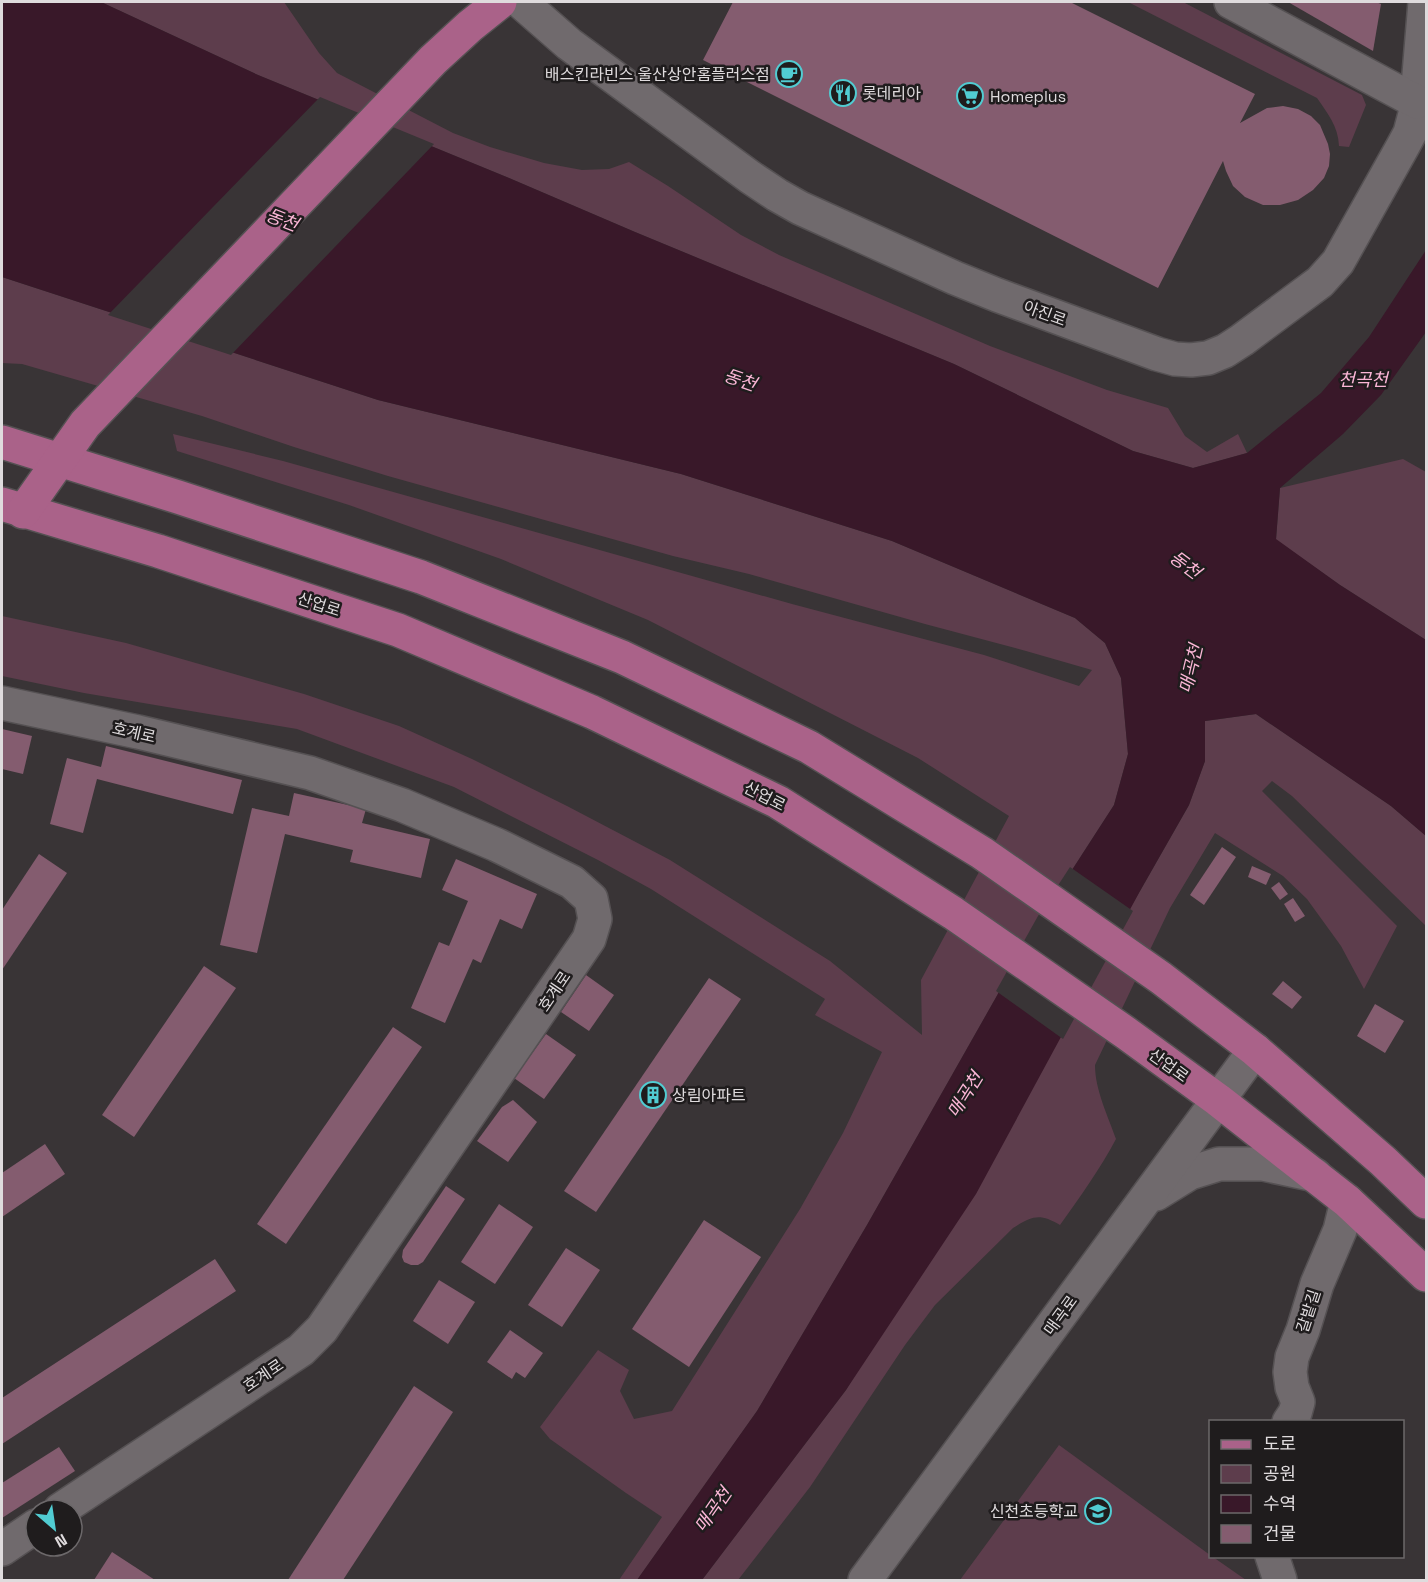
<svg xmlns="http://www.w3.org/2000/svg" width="1428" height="1582" font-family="'Space Grotesk','Noto Sans KR',sans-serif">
<rect width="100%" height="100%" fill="#393436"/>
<g fill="#5d3d4c">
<polygon points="101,2 284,2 319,53 337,73 453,133 490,147 544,163 582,170 609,169 629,162 668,186 741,235 779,255 990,346 1107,390 1168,408 1185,436 1207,452 1238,434 1247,453 1193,468 1133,451 954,364 635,232 509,178 258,75"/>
<path d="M1128,2H1183L1362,95L1366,105L1349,147L1339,146C1338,126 1328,114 1317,98Z"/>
<polygon points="2,277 378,400 681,474 892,541 1075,618 1105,643 1121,678 1128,754 1114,805 1041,918 867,1225 757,1411 637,1580 619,1580 662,1517 626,1493 550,1439 540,1427 598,1350 629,1370 620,1391 634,1419 672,1411 800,1209 843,1133 882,1052 815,1015 825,999 651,889 598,860 454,787 297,729 84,693 2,676 2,616 126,643 304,694 399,726 472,759 567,806 670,860 830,961 922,1035 921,980 1009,816 918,758 648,620 501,559 349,505 177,451 173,434 283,461 792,604 984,655 1079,686 1092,670 1026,651 925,624 749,574 673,556 388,476 294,447 202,416 22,364 2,363"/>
<polygon points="1403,459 1426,472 1426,640 1340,585 1276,540 1280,488"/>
<path d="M1256,714L1391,806L1426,836V926L1292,796L1272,781L1262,791L1397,926L1364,989L1341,946L1307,899L1283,876L1215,833L1170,908L1095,1065C1095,1090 1108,1116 1116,1139C1100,1169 1080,1197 1060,1225C1039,1213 1033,1216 1013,1228L935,1305L905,1345L810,1487L738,1580H702L846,1390L1140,891L1189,805L1205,761V721Z"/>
<polygon points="1059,1445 1210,1555 1210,1556 1213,1557 1246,1580 960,1580"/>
</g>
<polygon fill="#391829" points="2,2 101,2 258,75 509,178 635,232 954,364 1133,451 1193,468 1247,453 1321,393 1369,337 1426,250 1426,332 1381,395 1343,434 1280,488 1276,539 1340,585 1426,640 1426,836 1391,806 1256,714 1205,721 1205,761 1189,805 1140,891 976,1194 846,1390 702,1580 637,1580 757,1411 867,1225 1041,918 1114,805 1128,754 1121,678 1105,643 1075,618 892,541 681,474 378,400 2,277"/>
<g fill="#393436">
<polygon points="320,97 434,144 231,355 108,315"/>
<polygon points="1070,867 1133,911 1063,1039 996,991 1038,916"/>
</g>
<g fill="#845c6f">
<polygon points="733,2 1070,2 1255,94 1240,123 1267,108 1283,106 1298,109 1311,116 1320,125 1328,144 1330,154 1329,166 1324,178 1313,190 1298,200 1280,205 1263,205 1245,197 1233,186 1226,171 1223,161 1158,288 703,60"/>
<polygon points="1288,2 1376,2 1381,4 1373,51"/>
<polygon points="2,729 32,736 23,774 2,769"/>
<polygon points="106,746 242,780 233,814 97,779 83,833 50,824 67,758 101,767"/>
<polygon points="294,793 366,809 362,823 430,839 421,878 350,862 353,850 285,834 257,953 220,945 252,808 289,816"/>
<polygon points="1222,847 1236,857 1204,905 1190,895"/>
<polygon points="39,854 67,873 2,970 2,910"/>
<polygon points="456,859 537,894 522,929 500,919 481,963 473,959 445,1023 411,1008 439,942 449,946 468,901 442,890"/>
<polygon points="1252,866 1271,874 1266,885 1248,877"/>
<polygon points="1279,882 1288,894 1280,900 1271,888"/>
<polygon points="1293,898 1305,916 1295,922 1284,904"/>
<polygon points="204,966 236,988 134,1137 102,1115"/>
<polygon points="586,975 614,995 589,1031 561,1012"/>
<polygon points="709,978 741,999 596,1212 564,1191"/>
<polygon points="1283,981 1302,997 1292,1009 1272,994"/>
<polygon points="1375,1004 1404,1021 1385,1053 1357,1036"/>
<polygon points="393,1027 422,1047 286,1244 257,1224"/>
<polygon points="546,1034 576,1055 544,1099 514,1078"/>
<polygon points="513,1100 537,1122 508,1162 477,1141 502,1107"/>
<polygon points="45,1144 65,1174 2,1217 2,1173"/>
<polygon points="446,1186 465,1199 423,1262 418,1265 411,1265 404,1262 402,1257 403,1250"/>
<polygon points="499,1204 533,1227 495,1284 461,1262"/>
<polygon points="704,1220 761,1257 689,1367 632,1329"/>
<polygon points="566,1248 600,1270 562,1327 528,1305"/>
<polygon points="215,1259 236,1291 2,1444 2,1398"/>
<polygon points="439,1280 475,1302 448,1344 413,1321"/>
<polygon points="510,1330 543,1353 525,1378 516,1372 512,1379 487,1362"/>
<polygon points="414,1386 453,1412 343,1580 288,1580"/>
<polygon points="59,1447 75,1471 2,1518 2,1483"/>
<polygon points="112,1552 155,1580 94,1580"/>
</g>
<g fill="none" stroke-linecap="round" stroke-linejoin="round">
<defs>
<g id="minor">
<polyline points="521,2 569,44 750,177 777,195 800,208 955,278 997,295 1157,354 1175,359 1191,360 1208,358 1225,351 1242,340 1320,282 1338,262 1403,146 1410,133 1416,110 1425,2"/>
<polyline points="1231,2 1417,102"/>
<polyline points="2,703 138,732 310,773 402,805 497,845 572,882 591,899 595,919 589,939 322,1329 301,1350 60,1510"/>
<polyline points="1156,1194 1190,1173 1219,1164 1263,1164 1315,1175"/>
<polyline points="1289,1422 1295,1413 1298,1402 1292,1387 1290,1372 1292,1357 1303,1330 1317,1284 1340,1230 1347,1201"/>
<polyline points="2,1549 36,1526"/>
<polyline points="1272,1556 1280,1580"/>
<polyline points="865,1580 1255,1050"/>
</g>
<g id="major">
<polyline points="2,442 178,497 421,577 622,657 809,747 982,853 1161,978 1255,1050 1383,1161 1426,1202"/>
<polyline points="2,504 158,551 398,630 592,712 778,802 953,913 1126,1033 1218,1100 1347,1201 1426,1275"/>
<polyline points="23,512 85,424 433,60 470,26 500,2"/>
</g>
</defs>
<use href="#minor" stroke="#555153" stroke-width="36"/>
<use href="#major" stroke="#555153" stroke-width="36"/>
<use href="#minor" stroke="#706a6d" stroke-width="33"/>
<use href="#major" stroke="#aa6289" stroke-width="33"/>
</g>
<defs>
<symbol id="cafe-ring" viewBox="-11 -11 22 22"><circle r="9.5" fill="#1f1c1d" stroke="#51ccd2" stroke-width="1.5"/><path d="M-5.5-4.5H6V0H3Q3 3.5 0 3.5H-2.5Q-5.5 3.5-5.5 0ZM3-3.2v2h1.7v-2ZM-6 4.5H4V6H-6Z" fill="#51ccd2"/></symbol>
<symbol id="restaurant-ring" viewBox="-11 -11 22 22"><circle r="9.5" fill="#1f1c1d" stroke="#51ccd2" stroke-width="1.5"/><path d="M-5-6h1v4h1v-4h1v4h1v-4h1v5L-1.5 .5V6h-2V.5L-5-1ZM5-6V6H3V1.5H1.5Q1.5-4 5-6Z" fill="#51ccd2"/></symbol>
<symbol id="supermarket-ring" viewBox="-11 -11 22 22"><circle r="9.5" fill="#1f1c1d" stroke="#51ccd2" stroke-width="1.5"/><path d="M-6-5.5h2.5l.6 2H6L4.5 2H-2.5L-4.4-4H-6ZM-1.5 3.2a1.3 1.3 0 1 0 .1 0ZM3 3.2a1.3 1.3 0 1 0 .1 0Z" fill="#51ccd2"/></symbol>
<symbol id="building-ring" viewBox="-11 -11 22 22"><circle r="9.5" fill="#1f1c1d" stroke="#51ccd2" stroke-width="1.5"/><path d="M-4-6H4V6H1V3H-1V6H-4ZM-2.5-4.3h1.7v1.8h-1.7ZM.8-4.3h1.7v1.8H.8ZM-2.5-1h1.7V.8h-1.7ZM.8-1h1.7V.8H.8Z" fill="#51ccd2"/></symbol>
<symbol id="school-ring" viewBox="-11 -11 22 22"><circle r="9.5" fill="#1f1c1d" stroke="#51ccd2" stroke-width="1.5"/><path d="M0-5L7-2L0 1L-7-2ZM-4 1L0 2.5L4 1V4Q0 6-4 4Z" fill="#51ccd2"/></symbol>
</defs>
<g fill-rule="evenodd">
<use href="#cafe-ring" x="774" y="59" width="30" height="30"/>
<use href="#restaurant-ring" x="828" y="78" width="30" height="30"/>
<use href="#supermarket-ring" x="955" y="81" width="30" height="30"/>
<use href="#building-ring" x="638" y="1080" width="30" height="30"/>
<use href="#school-ring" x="1083" y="1496" width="30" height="30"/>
</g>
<g text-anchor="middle" stroke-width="5" stroke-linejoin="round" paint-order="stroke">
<g font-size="16" fill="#dfdbdd" stroke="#1f1c1d" text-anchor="start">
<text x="770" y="80" text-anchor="end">배스킨라빈스 울산상안홈플러스점</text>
<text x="862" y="99">롯데리아</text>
<text x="990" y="102">Homeplus</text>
<text x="672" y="1101">상림아파트</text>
<text x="1078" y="1517" text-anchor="end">신천초등학교</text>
</g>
<g font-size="16" fill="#dfdbdd" stroke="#1f1c1d">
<text transform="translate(1045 313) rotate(20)" y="6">아진로</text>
<text transform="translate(319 604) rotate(18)" y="6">산업로</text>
<text transform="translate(134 732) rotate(13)" y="6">호계로</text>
<text transform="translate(765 796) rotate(27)" y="6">산업로</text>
<text transform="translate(554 991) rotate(-56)" y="6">호계로</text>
<text transform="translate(1169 1065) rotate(36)" y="6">산업로</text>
<text transform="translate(1308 1311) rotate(-72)" y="6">갈밭길</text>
<text transform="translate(1060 1315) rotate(-54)" y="6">매곡로</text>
<text transform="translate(263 1375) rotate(-34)" y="6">호계로</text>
</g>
<g font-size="18" font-style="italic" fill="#fbb6d6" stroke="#1f1c1d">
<text transform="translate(282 220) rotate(21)" y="6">동천</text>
<text transform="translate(740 380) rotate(19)" y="6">동천</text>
<text x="1363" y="386">천곡천</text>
<text transform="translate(1185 565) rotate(37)" y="6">동천</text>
<text transform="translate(1191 669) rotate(-77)" y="6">매곡천</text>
<text transform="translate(965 1095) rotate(-58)" y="6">매곡천</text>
<text transform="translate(713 1510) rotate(-55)" y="6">매곡천</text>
</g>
</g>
<rect width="1428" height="1582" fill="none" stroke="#dfdbdd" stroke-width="6"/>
<rect x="1209" y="1420" width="195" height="138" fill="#1f1c1d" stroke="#6c686a" stroke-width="1.5"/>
<rect x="1221" y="1440" width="30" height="9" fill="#aa6289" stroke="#6c686a" stroke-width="1.5"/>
<text x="1263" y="1450" font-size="18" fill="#dfdbdd">도로</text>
<rect x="1221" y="1465" width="30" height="18" fill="#5d3d4c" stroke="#6c686a" stroke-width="1.5"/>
<text x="1263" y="1480" font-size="18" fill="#dfdbdd">공원</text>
<rect x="1221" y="1495" width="30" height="18" fill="#391829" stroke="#6c686a" stroke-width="1.5"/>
<text x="1263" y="1510" font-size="18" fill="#dfdbdd">수역</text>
<rect x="1221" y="1525" width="30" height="18" fill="#845c6f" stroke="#6c686a" stroke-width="1.5"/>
<text x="1263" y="1540" font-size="18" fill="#dfdbdd">건물</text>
<g transform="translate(54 1528) rotate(151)"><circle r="28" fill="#1f1c1d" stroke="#6c686a" stroke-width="1.5"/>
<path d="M0-4.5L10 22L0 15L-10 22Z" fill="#51ccd2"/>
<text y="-9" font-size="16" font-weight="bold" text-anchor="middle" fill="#dfdbdd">N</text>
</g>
</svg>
